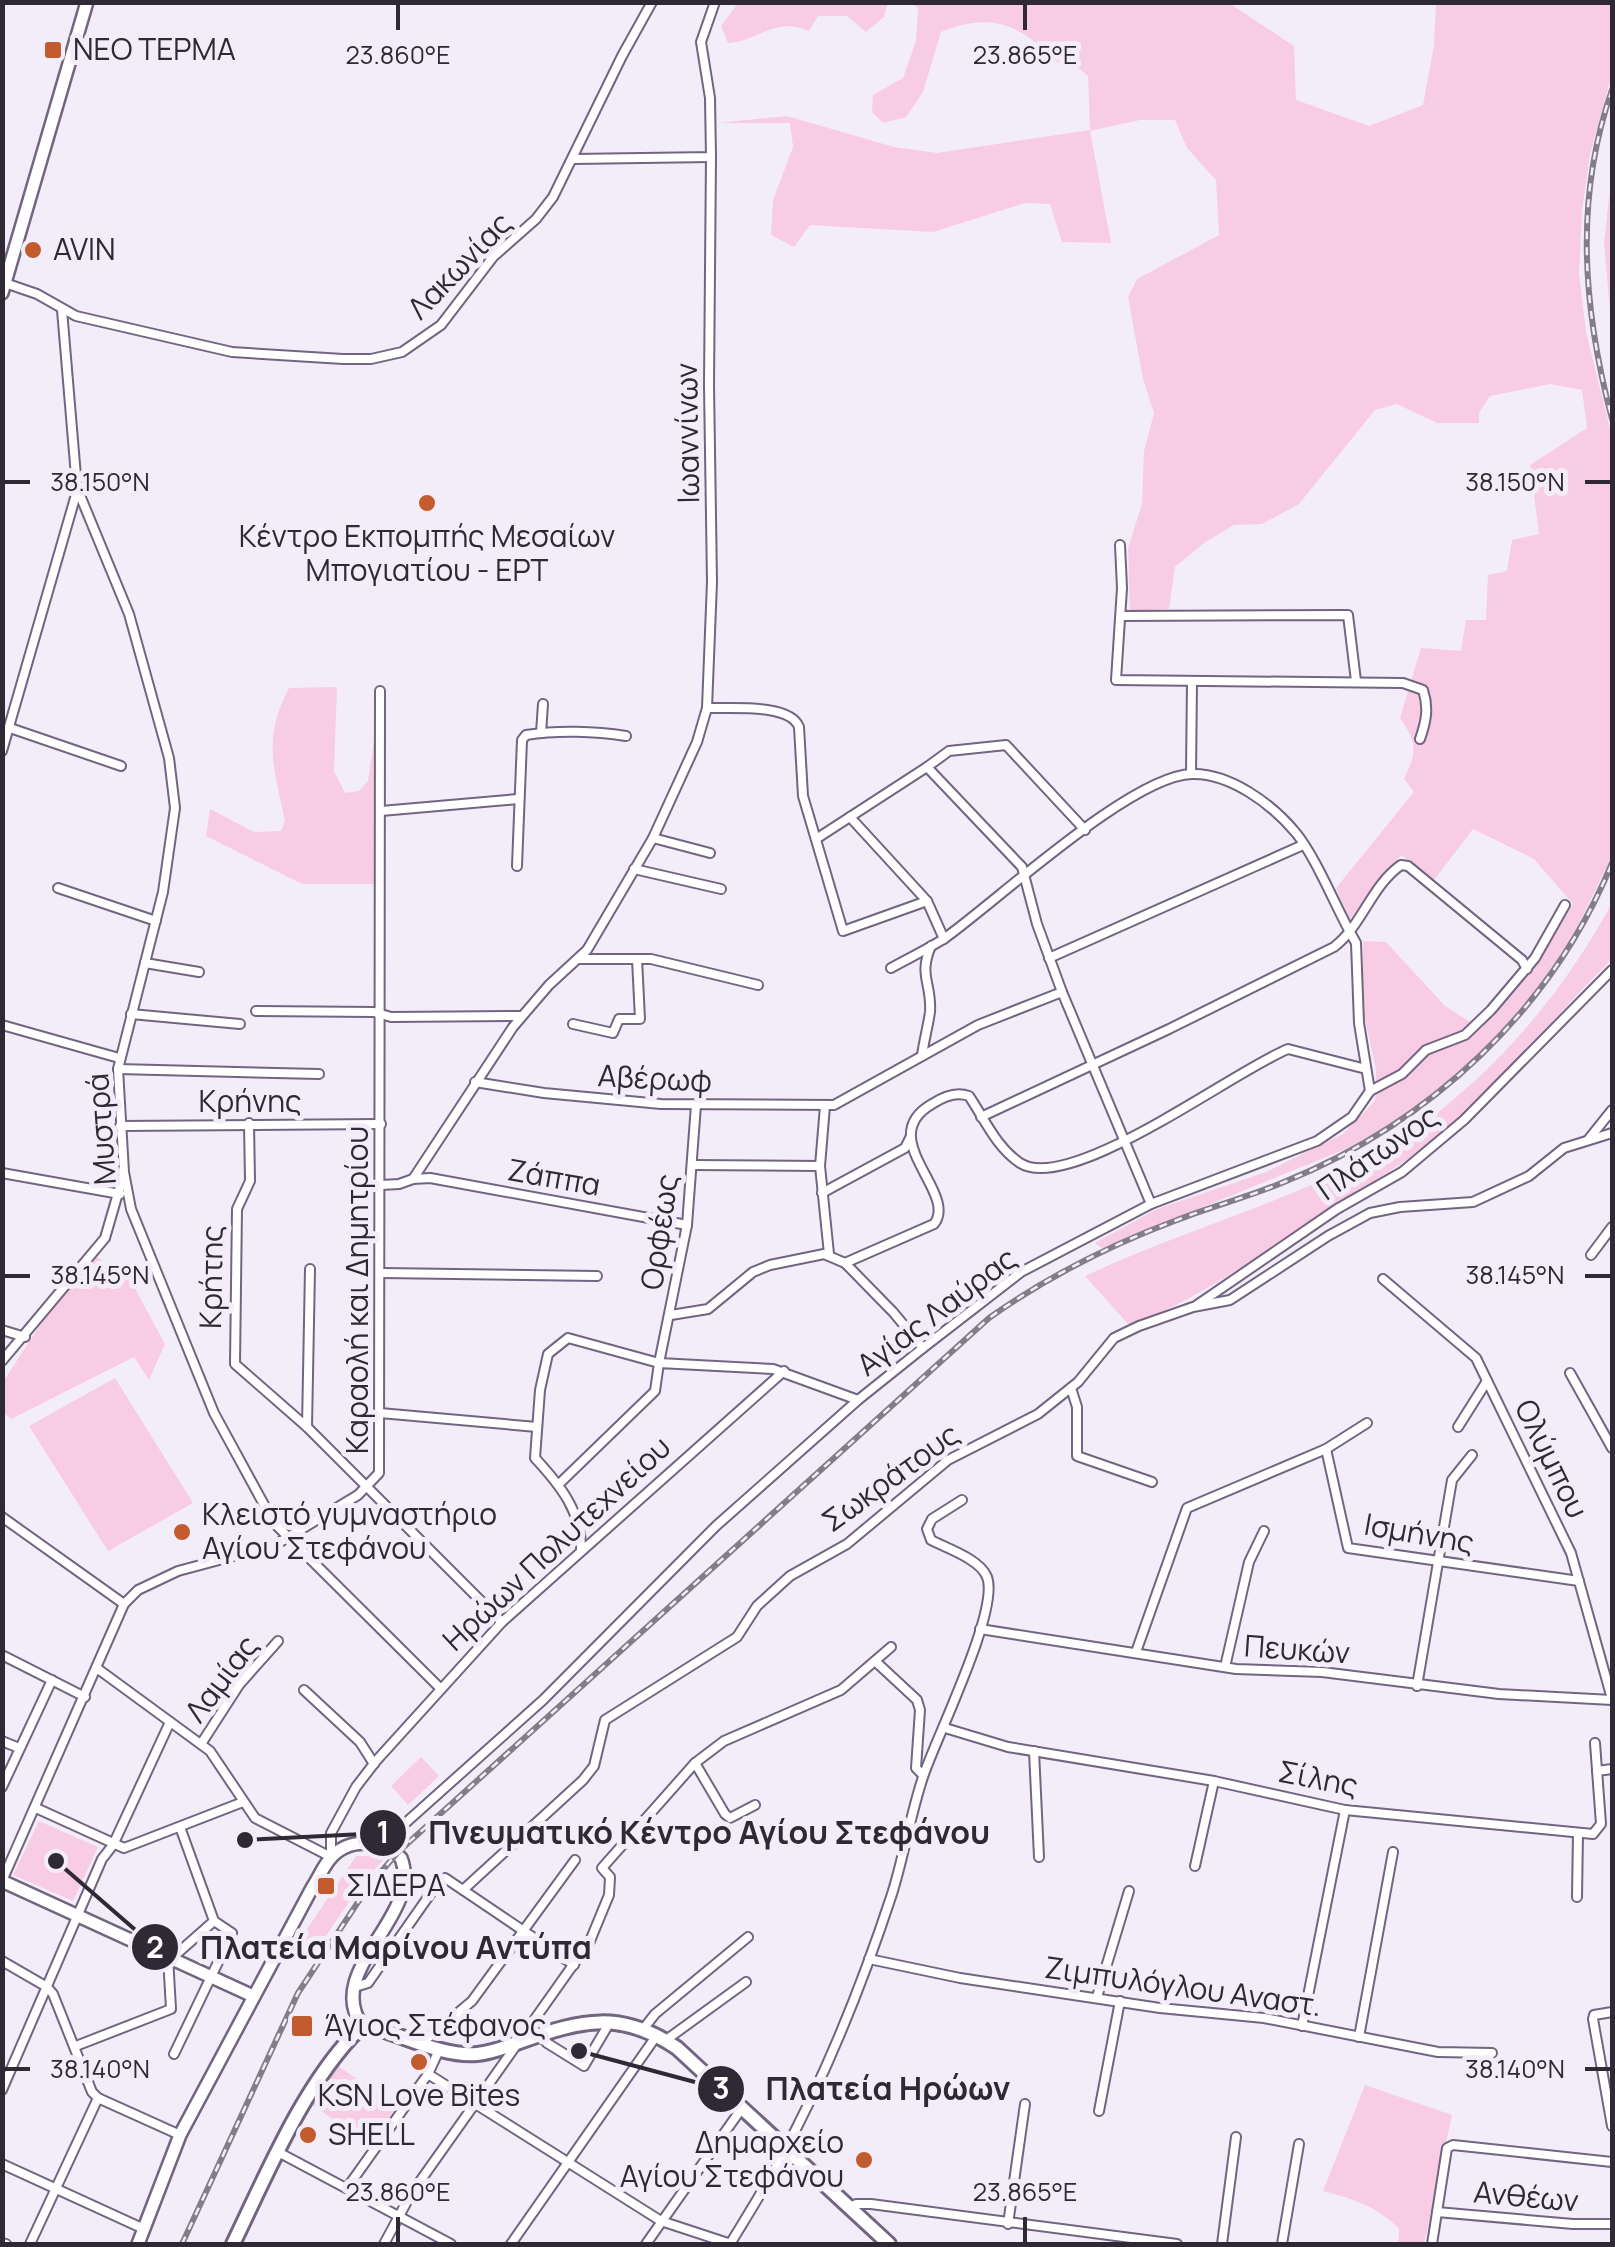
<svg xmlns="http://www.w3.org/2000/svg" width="1615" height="2247" font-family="Manrope,sans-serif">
<rect width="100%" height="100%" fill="#f3edfa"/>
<g fill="#f9cce6">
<path d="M738,3V2L888,3L884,17L866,32L847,16H818L809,31C774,16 760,41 728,43L721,26Z"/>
<path d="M912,3H1229L1294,46L1296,100L1369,126L1423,105L1434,45L1436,3H1612V75L1590,154L1582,211L1579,273L1586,332L1612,436V856L1572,938L1521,1011L1480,1054L1440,1089L1395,1123L1346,1149L1102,1248L1095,1243L1157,1209L1266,1172L1343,1134L1375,1101L1376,1069L1363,1011V941L1386,942L1445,1006L1480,1028L1531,972L1573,904L1534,859L1473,829L1434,880L1401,855L1350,919L1336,888L1414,792L1404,779C1417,751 1418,744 1400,718L1421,648L1461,651L1466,620H1486L1488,575L1507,571L1512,540L1539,534L1530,465L1587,428L1582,390L1550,384L1490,396L1479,413V423H1437L1397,404L1375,410L1299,504L1262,524L1234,525L1204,543L1175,567L1169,609L1130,611L1128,548L1142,504L1144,451L1154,413L1143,379L1128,297L1137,279L1219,235L1216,180L1187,148L1175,120H1140L1090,131L1111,243L1062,242L1050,204L1025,203L933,232L810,225L794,247L771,235L773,200L793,147L790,123H718L787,116L894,147L937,153L1090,130L1088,76C1072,61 1068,68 1054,60C1047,56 1042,48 1036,43C1005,17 976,18 941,32L923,92L906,117L883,123L872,112L873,95L903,78L916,41L918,8Z"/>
<polygon points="1612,171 1612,333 1604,243"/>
<path d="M337,687L334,771L345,793L359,791L368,781L375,734L376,884H302L206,836L210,809L254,832L281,831L285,821C274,768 262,739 289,688Z"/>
<path d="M1612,903V959C1561,1009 1517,1065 1464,1114C1415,1160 1363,1186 1308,1223C1249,1262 1196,1301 1129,1325L1085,1276C1184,1229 1291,1202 1387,1148C1400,1141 1412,1130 1425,1122C1504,1063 1565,989 1612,903Z"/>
<polygon points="96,1256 118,1273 126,1272 165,1344 149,1380 134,1357 11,1419 3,1412 3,1382 44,1319"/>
<polygon points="115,1378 193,1503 108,1551 29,1426"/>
<polygon points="421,1757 439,1776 408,1805 391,1786"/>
<polygon points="39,1821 98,1847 73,1901 13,1875"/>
<polygon points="376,1849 387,1856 362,1883 317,1949 301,1938 356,1856 370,1856"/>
<polygon points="338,2066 397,2106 370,2144 312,2105"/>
<path d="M1365,2085L1452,2115L1424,2244H1398L1399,2229C1377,2206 1353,2199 1323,2191Z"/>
</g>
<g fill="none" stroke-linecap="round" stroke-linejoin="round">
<defs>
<g id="street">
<polyline points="573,159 711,157 710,98 701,42 715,2"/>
<polyline points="5,283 37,294 76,316 232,352 343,359 371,359 402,352 441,325 493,257 536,219 553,197 622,56 652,2"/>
<polyline points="62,310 77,488 129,614 169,758 175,808 163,892 118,1069 124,1172 131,1209 214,1413 274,1523 441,1689"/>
<path d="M1120,545L1122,588L1116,680L1403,683L1423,690C1429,708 1426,722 1420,739"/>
<polyline points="1121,616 1348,615 1356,681"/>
<polyline points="707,708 712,582 709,385 711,157"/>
<polyline points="10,728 121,766"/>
<polyline points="541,733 543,704"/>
<polyline points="2,751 77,491"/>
<polyline points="927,767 949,751 1006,745 1085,830"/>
<polyline points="1191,774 1192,681"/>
<polyline points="381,811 518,799"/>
<polyline points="850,817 927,901 944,939"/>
<path d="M653,838L697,742L707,708C730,709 790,703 799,727L803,796L843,931L927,901"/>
<polyline points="816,839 927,767 1022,867 1037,924 1062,992 1151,1204"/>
<path d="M517,866L522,740L526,735C557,730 595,731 626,736"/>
<polyline points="634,869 721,889"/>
<polyline points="58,888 156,921"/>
<polyline points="1049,958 1303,845"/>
<polyline points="579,959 651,959 758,985"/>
<polyline points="145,963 199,972"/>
<path d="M891,968C909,958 928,949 945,938C997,901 1132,775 1192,774C1230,773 1272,804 1296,833C1315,856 1335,905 1351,934L1356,943L1359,1023L1370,1091"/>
<polyline points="256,1011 374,1012 391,1017 521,1016"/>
<polyline points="131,1014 240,1024"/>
<polyline points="573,1024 613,1033 619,1019 640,1019 637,959"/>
<polyline points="2,1025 119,1058"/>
<path d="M922,1055C924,1041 928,1026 930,1012C932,983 918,976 931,946"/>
<polyline points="118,1069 319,1074"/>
<polyline points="475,1082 544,1093 661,1104 834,1105 978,1025 1062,992"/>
<polyline points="825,1106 820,1166 829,1254"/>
<path d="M981,1117L1169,1029L1334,947C1362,926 1371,886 1401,865L1408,866L1522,960L1527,969"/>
<polyline points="249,1123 250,1181 237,1209 235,1364 307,1427 502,1622"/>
<polyline points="120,1126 381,1124"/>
<polyline points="1588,1140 1612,1110"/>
<polyline points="692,1165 820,1166"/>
<polyline points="2,1173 120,1194"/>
<polyline points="413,1179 430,1178 687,1225"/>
<polyline points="381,1185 399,1184 413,1179 513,1027 549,985 587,950 653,838 710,853"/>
<polyline points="822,1193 905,1148 910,1138"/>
<polyline points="1591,1255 1612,1227"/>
<polyline points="845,1263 893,1312 923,1348"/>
<polyline points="381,1273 597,1276"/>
<polyline points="1383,1279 1476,1358 1571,1553 1612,1699"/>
<polyline points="1197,1305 1337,1209 1402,1172 1464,1120 1612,970"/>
<path d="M671,1315L708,1309L753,1272L770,1265L824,1254L845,1263L934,1224C959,1193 873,1138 932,1104C944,1096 956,1091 969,1096C984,1118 996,1147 1020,1163C1070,1195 1235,1070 1288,1049L1366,1069"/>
<polyline points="2,1330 25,1337"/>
<polyline points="2,1361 105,1238 123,1176"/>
<polyline points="1570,1373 1612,1448"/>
<polyline points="1071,1388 1077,1407 1077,1456 1152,1482"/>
<polyline points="380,1413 537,1427"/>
<polyline points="307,1427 310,1269"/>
<polyline points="1458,1427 1487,1381"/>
<polyline points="1326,1449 1348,1548 1579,1581"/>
<polyline points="559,1484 655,1391 659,1363 773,1369 858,1400"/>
<polyline points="2,1517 124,1604"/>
<path d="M581,1550C582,1512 560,1485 535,1458L540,1390L548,1354L568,1338L659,1363L687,1225L696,1105"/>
<polyline points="980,1629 1236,1669 1322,1672 1499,1694 1612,1700"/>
<polyline points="1136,1652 1187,1508 1326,1449 1367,1423"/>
<polyline points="2,1655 85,1697"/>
<polyline points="875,1661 917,1700 920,1710 916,1768 923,1775"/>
<polyline points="1225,1667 1249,1562 1264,1531"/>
<polyline points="98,1669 210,1751 255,1818 331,1857"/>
<polyline points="1417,1686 1452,1480 1472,1455"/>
<polyline points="304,1690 360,1742 374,1764"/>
<polyline points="945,1728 1008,1747 1214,1781 1345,1810 1593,1834 1601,1824 1595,1743"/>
<polyline points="2,1741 19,1748"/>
<polyline points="201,1744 239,1685 278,1641"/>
<polyline points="1034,1751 1039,1857"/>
<polyline points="695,1763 725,1814 730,1818 755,1805"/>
<polyline points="1597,1771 1612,1769"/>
<polyline points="2,1787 52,1680"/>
<polyline points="36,1808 124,1848 243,1802"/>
<polyline points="382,1844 543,1700 716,1526 858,1400 923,1348 1021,1272 1151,1204 1317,1141 1352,1117 1370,1091 1402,1074 1426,1050 1465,1035 1491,1010 1535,958 1565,905"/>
<polyline points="331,1857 331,1833 356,1787 376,1761 502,1622 784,1371"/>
<polyline points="1195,1866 1214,1781"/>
<polyline points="2,1881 124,1604 138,1590 178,1571 275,1545 358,1495 379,1473 380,691"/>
<polyline points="463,1890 574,1965"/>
<polyline points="1577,1897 1578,1833"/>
<polyline points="172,1958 214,1921"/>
<polyline points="869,1959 960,1978 1160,2008 1264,2018 1438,2052 1492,2053"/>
<polyline points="2,1961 47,1987 53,1994 92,2092 98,2098 180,2135"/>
<polyline points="355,1987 368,1983 440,1880 445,1878 463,1890 583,1780 594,1766 605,1720 737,1637 757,1606 790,1576 847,1544 948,1460 1038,1414 1078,1382 1114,1338 1139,1326 1193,1307 1230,1300 1328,1236 1370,1213 1400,1207 1473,1202 1529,1176 1564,1148 1612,1133"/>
<polyline points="1097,1997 1129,1891"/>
<polyline points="1612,2012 1594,2015 1593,2019 1612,2126"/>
<polyline points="1302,2026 1345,1810"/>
<polyline points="644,2028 655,2014 748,1937"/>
<polyline points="540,2035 547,2043 584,2066 610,2022"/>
<polyline points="1359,2037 1393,1852"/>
<polyline points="666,2040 746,1982"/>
<polyline points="423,2042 472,2001 575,1860"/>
<polyline points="76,2046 171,2009 168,1957"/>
<polyline points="440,2048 428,2074 661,2221 731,2244"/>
<polyline points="174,2054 232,1933 214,1921 180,1827"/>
<polyline points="2,2090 102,1859 113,1845 170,1722"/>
<polyline points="1099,2111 1120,2001"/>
<polyline points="278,2152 451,2244"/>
<polyline points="2,2164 144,2229"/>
<polyline points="347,2188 428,2074"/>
<polyline points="848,2208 856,2204 871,2204 1177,2244"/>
<polyline points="1437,2212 1573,2224 1612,2224"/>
<polyline points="1008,2224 1025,2104"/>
<polyline points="2,2243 6,2244"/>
<polyline points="30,2244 98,2098"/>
<polyline points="384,2244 411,2194 590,1941 609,1895 610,1877 602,1868 695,1763 724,1741 841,1690 891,1647"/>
<polyline points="511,2244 657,2035"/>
<polyline points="646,2244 742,2108"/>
<path d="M730,2244C747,2216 765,2188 780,2159C826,2076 862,1985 892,1894C904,1856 910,1816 923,1777C935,1740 1000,1610 987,1577C980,1559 946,1548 931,1540L927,1529L932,1519L962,1500"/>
<polyline points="1222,2244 1236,2137"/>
<polyline points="1282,2244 1299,2144"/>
<polyline points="1432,2244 1447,2148 1453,2145 1612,2162"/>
</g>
<g id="secondary">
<polyline points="2,293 87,2"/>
<polyline points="2,1881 253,1996"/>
<path d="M138,2244L180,2135L312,1888C318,1879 322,1869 329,1860C348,1836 381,1840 401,1858C424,1917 321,1970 363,2027"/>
</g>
<path id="primary" d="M233,2244C267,2174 304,2083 360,2028L372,2027C405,2036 443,2057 477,2054C493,2053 508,2046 522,2041C582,2020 621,2010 677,2048L889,2244"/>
</defs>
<use href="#street" stroke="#716581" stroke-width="12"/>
<use href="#secondary" stroke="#716581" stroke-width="16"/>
<use href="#primary" stroke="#716581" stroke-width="18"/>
<use href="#street" stroke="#fff" stroke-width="8"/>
<use href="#secondary" stroke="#fff" stroke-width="11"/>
<use href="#primary" stroke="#fff" stroke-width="12"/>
<defs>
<g id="rail">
<path d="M1612,90C1574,199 1583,309 1612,419"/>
<path d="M182,2244L298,1993L366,1890L397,1853L989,1318C1047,1277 1110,1245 1177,1220C1212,1206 1249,1197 1284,1182C1430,1123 1552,1010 1612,863"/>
</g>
</defs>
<use href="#rail" stroke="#837d8a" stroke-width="6"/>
<use href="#rail" stroke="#f3edfa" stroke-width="2.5" stroke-dasharray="8" stroke-linecap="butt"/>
</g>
<path fill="none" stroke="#2e2935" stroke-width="4" d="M398,5V30M1025,5V30M5,482H30M1585,482H1610M5,1276H30M1585,1276H1610M5,2069H30M1585,2069H1610M398,2217V2242M1025,2217V2242"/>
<g fill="#c25b2e" stroke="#f3edfa" stroke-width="4">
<rect x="43" y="40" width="20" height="20" rx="5"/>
<circle cx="33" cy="250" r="10"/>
<circle cx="427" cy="503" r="10"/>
<circle cx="182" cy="1532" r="10"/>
<rect x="316" y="1876" width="20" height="20" rx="5"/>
<rect x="290" y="2014" width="24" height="24" rx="5"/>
<circle cx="419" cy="2062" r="10"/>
<circle cx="308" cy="2135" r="10"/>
<circle cx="864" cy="2160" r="10"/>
</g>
<g text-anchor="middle" stroke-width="10" stroke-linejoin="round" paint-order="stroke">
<g font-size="30" fill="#2e2935" stroke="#f3edfa" text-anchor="start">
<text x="73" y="60">ΝΕΟ ΤΕΡΜΑ</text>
<text x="53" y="260">AVIN</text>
<text x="427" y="547" text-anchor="middle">Κέντρο Εκπομπής Μεσαίων<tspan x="427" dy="34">Μπογιατίου - ΕΡΤ</tspan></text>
<text x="202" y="1525">Κλειστό γυμναστήριο<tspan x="202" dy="34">Αγίου Στεφάνου</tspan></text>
<text x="346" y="1896">ΣΙΔΕΡΑ</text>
<text x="324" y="2036">Άγιος Στέφανος</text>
<text x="419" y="2106" text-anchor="middle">KSN Love Bites</text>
<text x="328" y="2145">SHELL</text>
<text x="844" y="2153" text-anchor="end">Δημαρχείο<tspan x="844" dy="34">Αγίου Στεφάνου</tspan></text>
</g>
<g font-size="30" fill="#2e2935" stroke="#f3edfa">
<text transform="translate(460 266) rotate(-46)" y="10">Λακωνίας</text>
<text transform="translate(688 433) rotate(-91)" y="10">Ιωαννίνων</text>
<text transform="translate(655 1079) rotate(3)" y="10">Αβέρωφ</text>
<text x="250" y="1112">Κρήνης</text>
<text transform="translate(102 1129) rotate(-94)" y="10">Μυστρά</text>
<text transform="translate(1378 1153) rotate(-35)" y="10">Πλάτωνος</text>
<text transform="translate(554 1178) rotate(10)" y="10">Ζάππα</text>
<text transform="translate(660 1232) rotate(-82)" y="10">Ορφέως</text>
<text transform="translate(212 1277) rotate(-89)" y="10">Κρήτης</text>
<text transform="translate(358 1290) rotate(-90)" y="10">Καραολή και Δημητρίου</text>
<text transform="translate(937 1312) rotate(-37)" y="10">Αγίας Λαύρας</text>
<text transform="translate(1551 1459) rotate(64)" y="10">Ολύμπου</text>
<text transform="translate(891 1478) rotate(-36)" y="10">Σωκράτους</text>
<text transform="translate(1419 1534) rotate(10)" y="10">Ισμήνης</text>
<text transform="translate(557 1544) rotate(-43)" y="10">Ηρώων Πολυτεχνείου</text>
<text transform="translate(1297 1650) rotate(4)" y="10">Πευκών</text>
<text transform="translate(222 1679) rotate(-53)" y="10">Λαμίας</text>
<text transform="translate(1318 1779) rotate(11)" y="10">Σίλης</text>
<text transform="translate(1183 1987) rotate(8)" y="10">Ζιμπυλόγλου Αναστ.</text>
<text transform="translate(1526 2197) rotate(5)" y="10">Ανθέων</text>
</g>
</g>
<g font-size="25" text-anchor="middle" fill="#2e2935" stroke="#f3edfa" stroke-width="10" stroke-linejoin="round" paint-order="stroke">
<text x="398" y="64">23.860°E</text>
<text x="1025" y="64">23.865°E</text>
<text x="100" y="491">38.150°N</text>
<text x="1515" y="491">38.150°N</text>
<text x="100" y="1284">38.145°N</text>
<text x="1515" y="1284">38.145°N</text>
<text x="100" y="2078">38.140°N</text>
<text x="1515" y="2078">38.140°N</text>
<text x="398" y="2201">23.860°E</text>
<text x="1025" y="2201">23.865°E</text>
</g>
<path fill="none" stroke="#2e2935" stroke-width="4" d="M245 1840L383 1833M56 1861L155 1947M579 2051L721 2089"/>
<g fill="#2e2935" stroke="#f3edfa" stroke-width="4">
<circle cx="245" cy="1840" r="10"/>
<circle cx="56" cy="1861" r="10"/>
<circle cx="579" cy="2051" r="10"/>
<circle cx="383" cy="1833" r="25"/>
<circle cx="155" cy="1947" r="25"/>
<circle cx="721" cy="2089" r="25"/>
</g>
<g font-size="30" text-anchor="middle" font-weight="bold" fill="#fff">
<text x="383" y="1843">1</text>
<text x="155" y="1958">2</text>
<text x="721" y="2099">3</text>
</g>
<g font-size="32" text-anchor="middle" font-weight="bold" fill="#2e2935" stroke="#f3edfa" stroke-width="10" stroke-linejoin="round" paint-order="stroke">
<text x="709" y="1844">Πνευματικό Κέντρο Αγίου Στεφάνου</text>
<text x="396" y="1959">Πλατεία Μαρίνου Αντύπα</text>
<text x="888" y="2100">Πλατεία Ηρώων</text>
</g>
<rect width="1615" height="2247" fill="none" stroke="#2e2935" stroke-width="10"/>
</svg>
